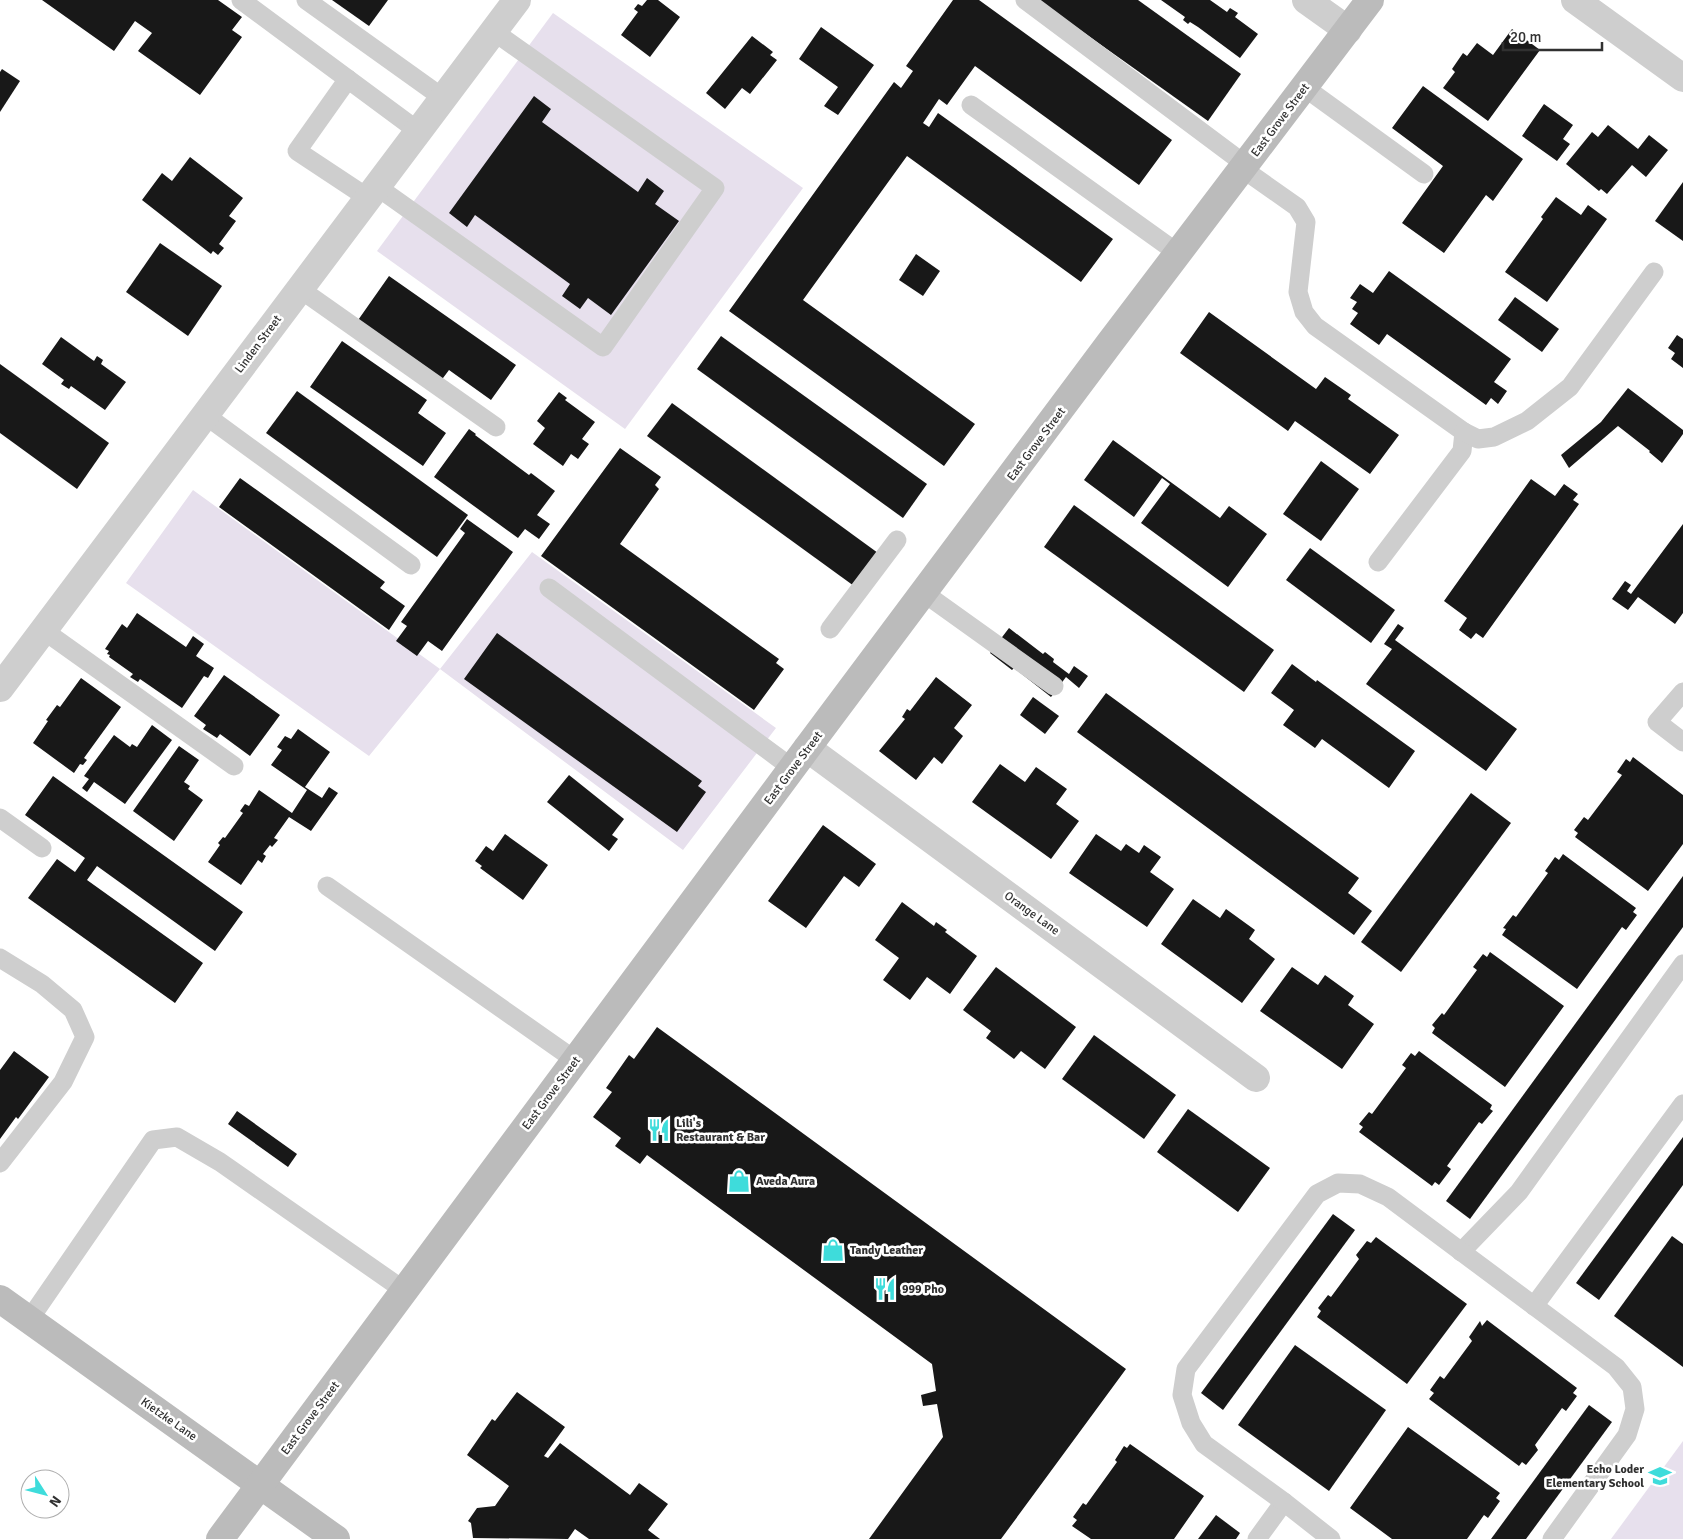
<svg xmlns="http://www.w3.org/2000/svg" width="1683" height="1539" font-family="Signika,sans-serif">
<rect width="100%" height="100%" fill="#fff"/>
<g fill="#e7e0ed">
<polygon points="553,13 803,188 625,429 377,251"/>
<polygon points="193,490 440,669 532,552 776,728 683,850 440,669 369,756 126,583"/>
<polygon points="1683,1441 1683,1539 1611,1539"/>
</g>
<g fill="#181818">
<polygon points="42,0 218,0 242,17 232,30 242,37 200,95 138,51 152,33 135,21 114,51"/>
<polygon points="332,0 388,0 369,26"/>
<polygon points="647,0 658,0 680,17 650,57 621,35 638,12 634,9 638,4 642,6"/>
<polygon points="953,0 979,0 1172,140 1139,185 975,66 947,105 939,99 923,123 929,127 938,113 1113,239 1081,282 907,156 803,300 975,424 944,466 729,311 894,82 901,88 913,71 906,66"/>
<polygon points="1038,0 1138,0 1241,74 1208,121"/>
<polygon points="1161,0 1210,0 1227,12 1230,8 1238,13 1235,17 1258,34 1240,58 1198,27 1190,22 1188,24 1183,20 1185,17"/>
<polygon points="821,27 874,65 838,115 824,106 838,87 799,59"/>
<polygon points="1512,29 1540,50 1488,121 1443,88 1455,72 1452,69 1463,53 1467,56 1477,43 1493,55"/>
<polygon points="752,36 773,52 770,55 777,60 750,94 742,88 725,109 706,93"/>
<polygon points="2,69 20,81 0,112 0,72"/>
<polygon points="1423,86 1523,159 1493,201 1486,195 1444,253 1402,223 1443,166 1392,128"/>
<polygon points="534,96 551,109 542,122 638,192 647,178 664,191 655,204 679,221 611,315 588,298 580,309 562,296 570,284 475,215 467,227 449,213"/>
<polygon points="1544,104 1573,125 1563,139 1570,144 1557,161 1522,136"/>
<polygon points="1608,125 1638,149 1649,135 1668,150 1646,177 1632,165 1607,194 1601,189 1599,191 1566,164 1592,132 1598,137"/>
<polygon points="190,157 243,198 229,216 236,221 219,244 224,248 218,255 213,251 211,254 142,200 162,173 172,181"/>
<polygon points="1683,182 1683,241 1655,221"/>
<polygon points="1556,197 1581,215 1588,205 1607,219 1547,302 1505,272 1543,219 1541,217"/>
<polygon points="160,243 222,286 188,336 126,292"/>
<polygon points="916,254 940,271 923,296 899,280"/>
<polygon points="1389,271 1511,359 1494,382 1507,391 1498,404 1491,398 1486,405 1387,334 1379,345 1350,324 1358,313 1352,309 1357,302 1350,298 1360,284 1373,293"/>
<polygon points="389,276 516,365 491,400 449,370 440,382 356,323"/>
<polygon points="1515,297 1559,329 1542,352 1498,320"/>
<polygon points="1209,312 1316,389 1325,377 1351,395 1348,399 1399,435 1370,474 1295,421 1288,431 1180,353"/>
<polygon points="1677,335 1683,339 1683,368 1671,359 1675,353 1668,348"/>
<polygon points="721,336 927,484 903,518 697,369"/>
<polygon points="61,337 94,361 97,356 103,360 101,364 126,382 105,410 71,386 69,389 61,384 64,380 42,364"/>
<polygon points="342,341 427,400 418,413 446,433 423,466 310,387"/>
<polygon points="0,364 109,443 77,489 0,433"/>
<polygon points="1628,388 1683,430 1683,434 1662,463 1649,452 1650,451 1618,426 1569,468 1561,455 1601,422"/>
<polygon points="297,391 468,515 437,557 266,433"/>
<polygon points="559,392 567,398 565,400 595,422 582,439 589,444 578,459 571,454 563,466 533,444 545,428 537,421"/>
<polygon points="672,403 878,553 854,586 647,436"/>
<polygon points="469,429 476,434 475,435 529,475 531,473 555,491 537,515 550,524 539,539 525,529 518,538 434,477"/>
<polygon points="1113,440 1220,518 1229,506 1267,534 1228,587 1141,523 1170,484 1162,478 1134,517 1084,480"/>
<polygon points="620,448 661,477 655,485 659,489 620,544 779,659 776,663 784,669 754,710 541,556"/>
<polygon points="1321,461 1359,489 1321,541 1283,514"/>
<polygon points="240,478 385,582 380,588 405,606 389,630 219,507"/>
<polygon points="1531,479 1555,496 1564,484 1578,494 1573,500 1579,504 1483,638 1476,633 1471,639 1459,630 1467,618 1444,601"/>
<polygon points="1074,505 1274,650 1244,692 1044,547"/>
<polygon points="467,519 513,552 442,651 428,641 417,656 396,641 407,626 401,622 465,533 460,529"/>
<polygon points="1683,524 1683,613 1675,624 1638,597 1628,610 1612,599 1625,581 1631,585 1627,591 1631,594"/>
<polygon points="1310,548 1395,610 1371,643 1286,580"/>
<polygon points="137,613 186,647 193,636 204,644 196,656 214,668 208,678 204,676 182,708 140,679 138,682 130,677 133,674 109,657 110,655 107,654 109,651 105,649 122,624 127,628"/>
<polygon points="1398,624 1404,628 1395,640 1517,729 1486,771 1366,684 1392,649 1384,644"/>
<polygon points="1009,628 1043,654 1045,652 1054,659 1053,662 1069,674 1074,666 1088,676 1079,688 1066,677 1051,697 1014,668 1012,670 990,653"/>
<polygon points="497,633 702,781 698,786 706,792 677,832 464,679"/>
<polygon points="1292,664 1316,682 1317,680 1415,751 1389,788 1322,739 1315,748 1283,725 1294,710 1271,693"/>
<polygon points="224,675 280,715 250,756 220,734 217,738 203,729 206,725 194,716"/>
<polygon points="936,677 972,705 954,728 963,736 942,764 934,757 916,780 879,751 905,719 902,717 907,709 910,711"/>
<polygon points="81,678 121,707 84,758 87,760 83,765 80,764 74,773 33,743 48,721 46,720 57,705 60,707"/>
<polygon points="1106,693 1359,878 1348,893 1372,911 1354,935 1077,732"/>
<polygon points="1033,697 1059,716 1045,734 1020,715"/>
<polygon points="152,725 172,740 125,804 94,782 87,792 82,788 89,779 84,776 114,735 130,747 132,744 137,747"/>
<polygon points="298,729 330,752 305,787 322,798 329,787 338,793 311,831 289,817 274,838 278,840 272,847 270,845 263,854 266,856 262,863 258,860 241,885 208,862 220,845 218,843 223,837 225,838 243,813 240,811 245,804 249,806 259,790 292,813 307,790 271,765 282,750 277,747 285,736 291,739"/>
<polygon points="179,746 199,760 184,782 190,786 188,789 203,800 174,841 133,811"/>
<polygon points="1633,757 1683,795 1683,844 1648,891 1575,837 1578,833 1574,830 1584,817 1588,820 1622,775 1617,772 1626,759 1630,762"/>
<polygon points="1000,764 1025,782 1036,767 1067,789 1056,804 1079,821 1051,859 972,802"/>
<polygon points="569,775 624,819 612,835 618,839 609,851 547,802"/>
<polygon points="53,776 243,912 215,951 97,866 87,880 203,963 175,1003 28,898 57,859 75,872 85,858 25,815"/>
<polygon points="1471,793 1511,823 1401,972 1361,942"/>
<polygon points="823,825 876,864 859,887 844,876 806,928 768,901"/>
<polygon points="505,834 548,865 523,900 480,868 482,866 475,861 486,846 493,851"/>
<polygon points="1096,834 1121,851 1126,844 1139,853 1144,845 1161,857 1150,872 1174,889 1147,927 1069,873"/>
<polygon points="1563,854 1636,908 1633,912 1637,915 1626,930 1622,927 1577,989 1502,935 1506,929 1503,928 1513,915 1516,917 1548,873 1545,871 1555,857 1559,860"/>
<polygon points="1683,876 1683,927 1470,1219 1446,1201"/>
<polygon points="1193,899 1220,918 1226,909 1255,930 1249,939 1275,959 1242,1003 1161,944"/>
<polygon points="902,902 934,926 936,922 947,930 945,932 977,956 950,994 927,977 910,1000 883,980 899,958 875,940"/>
<polygon points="1490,952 1564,1006 1505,1087 1432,1033 1435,1028 1432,1025 1442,1013 1444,1015 1477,970 1473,967 1483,954 1487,957"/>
<polygon points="996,967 1076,1027 1045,1069 1021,1051 1014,1059 986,1038 991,1031 963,1010"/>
<polygon points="1292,967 1318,985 1325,975 1354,996 1348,1005 1374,1024 1342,1069 1260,1011"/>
<polygon points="657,1027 1126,1369 1001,1539 869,1539 943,1437 937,1404 923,1406 921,1395 936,1391 932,1364 647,1155 640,1164 615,1146 621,1138 593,1117 612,1092 606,1088 629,1055 634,1059"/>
<polygon points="1094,1035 1176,1095 1144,1139 1062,1079"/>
<polygon points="14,1051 49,1077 18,1119 16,1117 0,1139 0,1070"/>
<polygon points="1419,1051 1492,1105 1490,1109 1493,1111 1482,1124 1479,1122 1447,1166 1451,1169 1439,1185 1435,1182 1432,1186 1359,1132 1363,1127 1359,1124 1369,1112 1372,1114 1406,1068 1402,1065 1411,1053 1415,1056"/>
<polygon points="1188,1109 1270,1168 1238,1212 1157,1152"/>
<polygon points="237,1111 297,1154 288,1167 228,1124"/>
<polygon points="1683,1137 1683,1185 1599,1300 1576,1283"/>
<polygon points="1333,1214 1355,1230 1223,1410 1201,1393"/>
<polygon points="1672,1236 1683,1244 1683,1367 1614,1316"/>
<polygon points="1376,1237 1467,1304 1407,1384 1317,1317 1321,1311 1318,1308 1328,1295 1331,1297 1359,1259 1356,1255 1367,1241 1371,1243"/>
<polygon points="1487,1320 1577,1388 1573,1393 1577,1396 1566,1411 1562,1408 1535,1445 1538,1450 1526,1465 1522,1462 1519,1466 1429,1399 1434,1393 1430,1390 1440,1376 1444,1379 1472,1341 1469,1337 1480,1321 1482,1326"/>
<polygon points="1295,1345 1386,1410 1329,1491 1238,1425"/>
<polygon points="517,1392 565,1427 544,1456 548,1458 560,1443 630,1495 639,1483 668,1504 648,1530 660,1539 589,1539 575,1529 568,1539 473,1538 471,1523 468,1521 477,1508 495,1506 509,1486 467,1455 492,1419 495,1421"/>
<polygon points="1589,1405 1612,1422 1526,1539 1491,1539"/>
<polygon points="1408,1427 1500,1493 1496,1498 1500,1501 1488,1518 1484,1515 1467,1539 1392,1539 1350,1508"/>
<polygon points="1130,1444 1204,1496 1174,1539 1091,1539 1072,1526 1077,1520 1073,1517 1083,1503 1086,1505 1117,1462 1115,1460 1124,1446 1127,1448"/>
<polygon points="1216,1515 1240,1533 1236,1539 1198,1539"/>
</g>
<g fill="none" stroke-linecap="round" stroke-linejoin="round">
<g stroke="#cecece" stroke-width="19">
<polyline points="241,0 418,131"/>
<polyline points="306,0 443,98"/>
<polyline points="1025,0 1246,165"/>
<polyline points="348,79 297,151 368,198"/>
<polyline points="1304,87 1424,174"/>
<polyline points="971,105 1179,254"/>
<polyline points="1243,169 1297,207 1306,222 1298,292 1304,312 1315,326 1464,432 1462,451 1378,562"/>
<polyline points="376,186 603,347 715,188 493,31"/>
<polyline points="300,289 496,427"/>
<polyline points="205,415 411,565"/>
<polyline points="1464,432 1478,439 1494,437 1527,421 1570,387 1654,272"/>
<polyline points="549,588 792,768"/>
<polyline points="924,593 1054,686"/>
<polyline points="830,629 897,540"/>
<polyline points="43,630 234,766"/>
<polyline points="1683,692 1657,722 1683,742"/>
<polyline points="0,818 42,848"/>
<polyline points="327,886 575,1060"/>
<polyline points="0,958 42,984 73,1010 85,1037 63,1082 0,1163"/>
<polyline points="1461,1252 1519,1192 1683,964"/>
<polyline points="1534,1306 1683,1104"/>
<polyline points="29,1320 153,1140 177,1137 220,1162 405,1291"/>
<polyline points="1257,1539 1284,1502"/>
<polyline points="1331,1539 1284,1502 1204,1444 1191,1423 1182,1395 1186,1369 1317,1194 1338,1183 1360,1184 1388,1197 1616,1367 1632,1387 1635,1409 1627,1435 1552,1539"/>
</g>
<g stroke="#cecece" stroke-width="28">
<polyline points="1306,0 1348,30"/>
<polyline points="1575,0 1683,78"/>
<polyline points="0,688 517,0"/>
<polyline points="807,748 1256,1078"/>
</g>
<g stroke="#bbb" stroke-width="28">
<polyline points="0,1299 336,1539"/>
<polyline points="220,1539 807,748 1109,344 1370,0"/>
</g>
</g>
<defs>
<symbol id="restaurant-bare" viewBox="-9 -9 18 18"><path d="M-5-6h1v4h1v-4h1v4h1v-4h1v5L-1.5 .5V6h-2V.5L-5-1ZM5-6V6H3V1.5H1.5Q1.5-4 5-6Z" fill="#3edcdb" stroke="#fff" stroke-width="2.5" paint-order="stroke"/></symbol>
<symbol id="shop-bare" viewBox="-9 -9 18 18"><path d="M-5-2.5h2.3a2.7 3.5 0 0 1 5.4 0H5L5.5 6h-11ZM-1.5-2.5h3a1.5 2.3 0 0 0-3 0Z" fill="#3edcdb" stroke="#fff" stroke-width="2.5" paint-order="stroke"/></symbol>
<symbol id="school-bare" viewBox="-9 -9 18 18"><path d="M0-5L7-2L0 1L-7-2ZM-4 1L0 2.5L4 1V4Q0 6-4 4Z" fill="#3edcdb" stroke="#fff" stroke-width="2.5" paint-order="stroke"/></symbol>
</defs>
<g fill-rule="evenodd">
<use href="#restaurant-bare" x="643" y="1114" width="32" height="32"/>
<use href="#shop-bare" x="723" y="1165" width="32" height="32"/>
<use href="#shop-bare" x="817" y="1234" width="32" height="32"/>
<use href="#restaurant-bare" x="869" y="1273" width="32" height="32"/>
<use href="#school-bare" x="1644" y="1460" width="32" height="32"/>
</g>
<g text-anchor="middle" stroke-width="5" stroke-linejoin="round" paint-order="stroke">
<g font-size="12" fill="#313131" stroke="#fff">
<text transform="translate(1280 120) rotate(-53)" y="4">East Grove Street</text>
<text transform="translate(258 344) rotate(-53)" y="4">Linden Street</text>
<text transform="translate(1036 444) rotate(-53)" y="4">East Grove Street</text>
<text transform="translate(793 768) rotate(-53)" y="4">East Grove Street</text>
<text transform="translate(1032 913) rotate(36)" y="4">Orange Lane</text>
<text transform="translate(551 1093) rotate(-53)" y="4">East Grove Street</text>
<text transform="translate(310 1418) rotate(-53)" y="4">East Grove Street</text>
<text transform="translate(169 1419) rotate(35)" y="4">Kietzke Lane</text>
</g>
<g font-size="12" font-weight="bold" fill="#313131" stroke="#fff" text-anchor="start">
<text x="676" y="1127">Lili's<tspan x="676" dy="14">Restaurant &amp; Bar</tspan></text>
<text x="756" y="1185">Aveda Aura</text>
<text x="850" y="1254">Tandy Leather</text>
<text x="902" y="1293">999 Pho</text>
<text x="1644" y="1473" text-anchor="end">Echo Loder<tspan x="1644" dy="14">Elementary School</tspan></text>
</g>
</g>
<g transform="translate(45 1494) rotate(126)"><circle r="24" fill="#ffffff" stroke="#adadad"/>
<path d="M0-4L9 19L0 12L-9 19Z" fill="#3edcdb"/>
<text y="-8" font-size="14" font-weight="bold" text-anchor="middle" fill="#313131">N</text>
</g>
<path d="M1503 42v8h99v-8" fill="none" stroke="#313131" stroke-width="2.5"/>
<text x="1510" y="42" font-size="15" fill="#313131" stroke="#ffffff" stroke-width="4" paint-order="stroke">20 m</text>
</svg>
